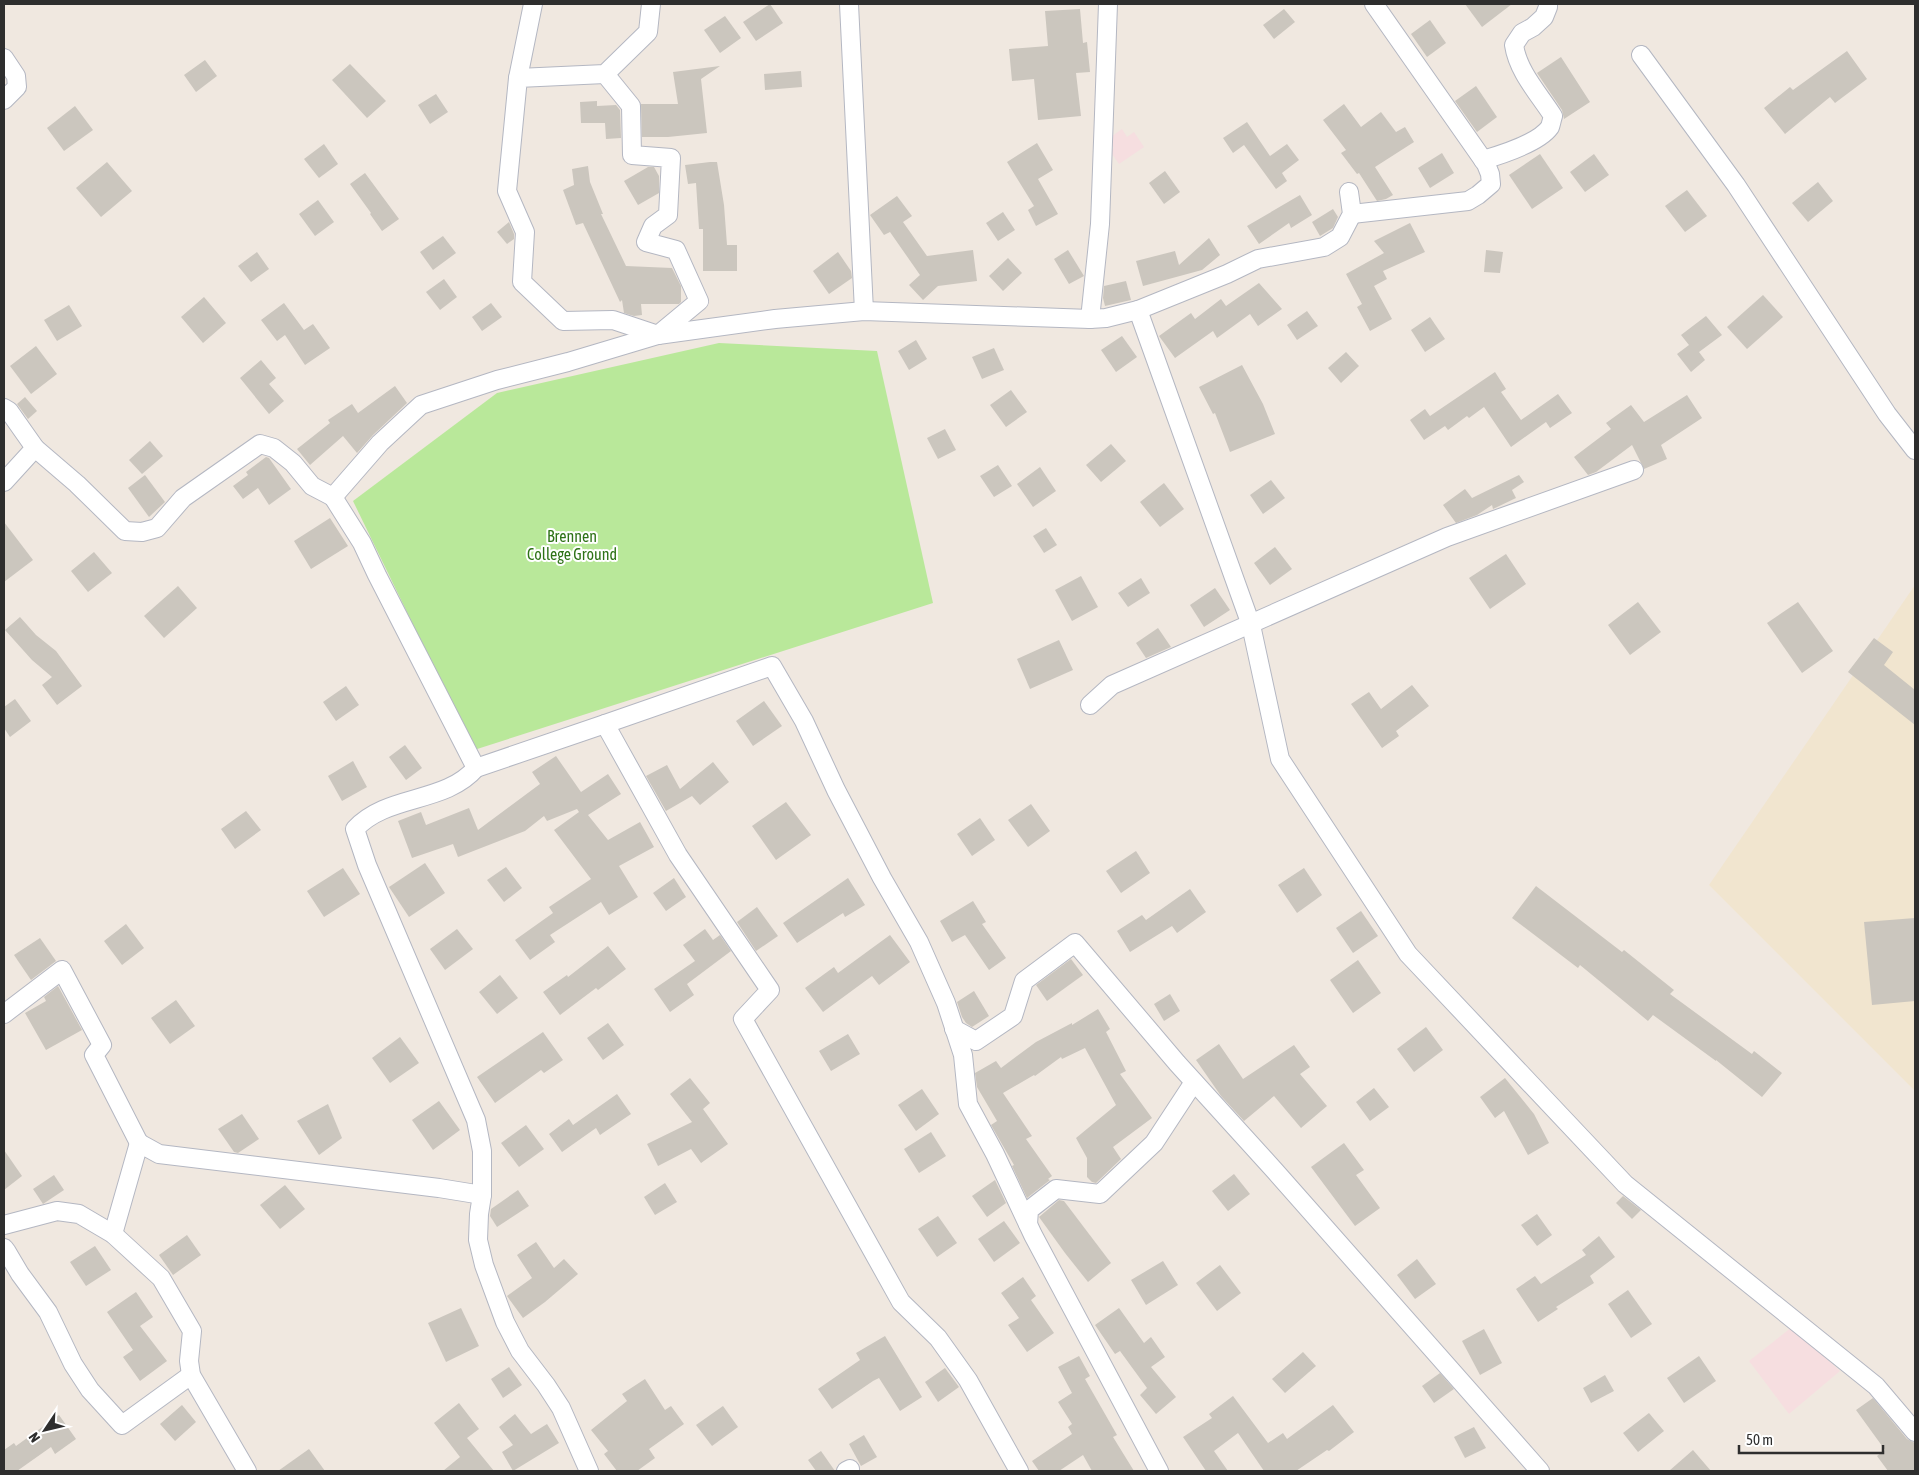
<svg xmlns="http://www.w3.org/2000/svg" width="1919" height="1475" font-family="'Asap Condensed',sans-serif">
<rect width="100%" height="100%" fill="#f0e8e0"/>
<polygon fill="#f1e5cf" points="1915,585 1915,1091 1709,885"/>
<g fill="#f6dee0">
<polygon points="1122,129 1127,137 1134,132 1144,147 1119,164 1110,151 1114,148 1108,139"/>
<polygon points="1792,1327 1840,1371 1789,1414 1749,1361"/>
</g>
<polygon fill="#b9e89a" points="719,343 877,351 933,603 474,750 353,501 497,393"/>
<g fill="#cbc6be">
<polygon points="770,4 783,23 756,41 743,22"/>
<polygon points="1465,4 1512,4 1482,27"/>
<polygon points="1080,9 1083,43 1087,42 1090,72 1076,73 1081,116 1038,120 1034,79 1012,81 1009,49 1048,46 1045,11"/>
<polygon points="1284,9 1295,22 1274,39 1263,25"/>
<polygon points="725,16 741,38 720,53 704,30"/>
<polygon points="1430,20 1446,43 1427,57 1411,34"/>
<polygon points="1847,51 1867,79 1835,103 1830,97 1785,134 1764,108 1790,87 1793,90"/>
<polygon points="1561,57 1590,102 1564,119 1562,110 1537,73"/>
<polygon points="205,60 217,76 196,92 184,75"/>
<polygon points="350,64 386,101 367,118 332,80"/>
<polygon points="720,66 701,79 707,133 668,137 642,137 641,104 678,104 673,72"/>
<polygon points="801,71 802,87 765,90 764,74"/>
<polygon points="1476,86 1497,117 1477,132 1455,101"/>
<polygon points="436,94 448,112 430,124 418,105"/>
<polygon points="597,101 597,106 616,105 620,110 621,138 606,139 605,123 581,123 580,102"/>
<polygon points="1344,104 1361,127 1381,112 1396,132 1405,127 1414,142 1375,167 1393,195 1386,199 1377,201 1359,173 1357,174 1341,153 1346,150 1323,120"/>
<polygon points="75,106 93,130 64,151 47,128"/>
<polygon points="1247,122 1270,156 1287,144 1299,160 1282,173 1287,181 1276,189 1244,145 1233,153 1223,138"/>
<polygon points="1037,143 1053,170 1038,179 1058,214 1036,226 1028,210 1034,206 1007,162"/>
<polygon points="324,144 338,164 319,178 304,159"/>
<polygon points="1442,153 1454,173 1430,188 1418,168"/>
<polygon points="1540,154 1563,188 1532,209 1509,175"/>
<polygon points="1594,154 1609,175 1585,192 1570,172"/>
<polygon points="107,162 132,191 101,217 76,188"/>
<polygon points="710,162 717,162 724,205 727,245 737,245 737,271 703,271 703,229 699,229 696,183 688,184 685,165"/>
<polygon points="588,166 590,182 603,214 601,214 626,266 672,268 681,286 681,302 679,304 641,304 642,315 634,316 624,313 622,300 620,302 583,223 576,225 563,190 574,185 572,169"/>
<polygon points="648,167 654,167 659,176 659,193 638,205 624,181"/>
<polygon points="1165,171 1180,192 1164,204 1149,183"/>
<polygon points="365,173 399,219 382,231 370,214 371,213 350,184"/>
<polygon points="1818,182 1833,201 1808,222 1792,203"/>
<polygon points="1687,190 1707,216 1685,232 1665,206"/>
<polygon points="1300,195 1312,215 1291,228 1289,223 1259,244 1247,226"/>
<polygon points="897,196 912,216 903,222 927,256 973,250 977,281 938,286 923,300 909,285 920,275 890,232 884,235 870,215"/>
<polygon points="318,200 334,222 315,236 299,214"/>
<polygon points="1333,209 1338,217 1333,228 1320,236 1312,222"/>
<polygon points="1003,212 1015,230 998,241 986,223"/>
<polygon points="509,222 514,234 514,239 507,244 497,232"/>
<polygon points="1410,223 1425,252 1383,271 1387,279 1374,286 1392,319 1370,331 1357,307 1362,304 1346,274 1384,253 1374,241"/>
<polygon points="443,236 456,253 433,270 420,252"/>
<polygon points="1209,238 1220,255 1202,270 1143,286 1136,261 1175,251 1179,265"/>
<polygon points="1068,250 1084,276 1069,284 1054,259"/>
<polygon points="1486,250 1503,252 1500,273 1484,272"/>
<polygon points="257,252 269,269 251,282 238,266"/>
<polygon points="838,252 851,271 852,278 829,294 813,271"/>
<polygon points="1008,258 1022,273 1003,291 989,276"/>
<polygon points="444,279 457,297 440,310 426,292"/>
<polygon points="1126,281 1131,300 1105,306 1103,298 1104,286"/>
<polygon points="1259,283 1282,309 1258,326 1250,314 1217,338 1213,331 1175,358 1159,336 1191,313 1195,319 1221,299 1226,306"/>
<polygon points="1763,295 1783,317 1747,349 1727,327"/>
<polygon points="204,297 226,323 203,343 181,317"/>
<polygon points="284,303 304,330 313,324 330,348 305,365 285,335 277,341 261,320"/>
<polygon points="491,303 502,317 482,331 472,317"/>
<polygon points="69,305 82,326 57,341 44,320"/>
<polygon points="1307,311 1318,326 1297,340 1287,325"/>
<polygon points="1706,316 1722,335 1699,352 1705,360 1691,372 1677,354 1689,345 1681,335"/>
<polygon points="1430,317 1445,339 1425,352 1411,330"/>
<polygon points="1122,336 1137,357 1116,372 1101,350"/>
<polygon points="916,340 927,359 909,370 898,351"/>
<polygon points="36,346 57,374 31,394 10,366"/>
<polygon points="994,348 1004,370 982,379 972,357"/>
<polygon points="1346,352 1359,366 1341,383 1328,368"/>
<polygon points="261,360 276,378 269,384 284,401 269,414 240,378"/>
<polygon points="1242,365 1263,404 1275,434 1230,452 1215,413 1213,414 1199,387"/>
<polygon points="1495,372 1506,389 1501,392 1521,420 1558,394 1572,413 1550,428 1546,422 1511,447 1484,407 1469,418 1467,416 1448,430 1445,426 1424,440 1410,420 1425,409 1430,416"/>
<polygon points="395,386 407,403 373,435 357,453 343,436 310,465 297,449 330,423 328,420 352,404 358,413"/>
<polygon points="1011,390 1027,412 1006,427 990,405"/>
<polygon points="1687,395 1702,418 1661,445 1667,459 1644,469 1632,445 1596,472 1588,475 1574,457 1611,429 1606,423 1631,405 1644,422"/>
<polygon points="25,397 37,411 28,419 17,404"/>
<polygon points="945,429 956,450 938,459 927,438"/>
<polygon points="150,441 163,456 142,474 129,460"/>
<polygon points="1111,444 1126,461 1101,482 1086,465"/>
<polygon points="266,457 269,458 291,489 269,505 258,488 243,499 233,486 248,475 246,472"/>
<polygon points="998,465 1012,486 994,497 980,476"/>
<polygon points="1040,467 1056,491 1033,507 1017,484"/>
<polygon points="145,475 165,502 149,517 128,488"/>
<polygon points="1519,475 1524,482 1512,490 1516,498 1493,509 1492,505 1477,515 1456,523 1443,505 1465,489 1472,498"/>
<polygon points="1271,480 1285,498 1263,514 1250,495"/>
<polygon points="1164,483 1184,509 1160,527 1140,502"/>
<polygon points="330,518 348,546 311,569 294,541"/>
<polygon points="4,522 33,560 4,582"/>
<polygon points="1046,528 1057,545 1044,553 1033,536"/>
<polygon points="1275,547 1292,569 1270,585 1254,563"/>
<polygon points="94,552 112,573 88,592 71,571"/>
<polygon points="1506,554 1526,584 1490,609 1469,578"/>
<polygon points="1081,576 1098,607 1072,621 1055,590"/>
<polygon points="1141,578 1150,593 1128,607 1118,593"/>
<polygon points="178,586 197,608 164,638 144,616"/>
<polygon points="1215,588 1230,610 1204,627 1190,605"/>
<polygon points="1638,602 1661,632 1630,655 1608,625"/>
<polygon points="1798,602 1833,651 1802,673 1767,623"/>
<polygon points="20,617 36,635 56,651 82,686 57,705 42,685 52,677 32,660 5,630"/>
<polygon points="1158,628 1171,647 1146,658 1136,643"/>
<polygon points="1874,638 1893,652 1884,665 1915,690 1915,725 1848,672"/>
<polygon points="1059,640 1073,670 1030,689 1017,659"/>
<polygon points="1412,685 1429,706 1396,731 1399,736 1382,748 1351,704 1369,692 1381,709"/>
<polygon points="346,686 359,705 336,721 323,702"/>
<polygon points="15,699 31,721 10,737 4,728 4,707"/>
<polygon points="764,701 782,726 753,746 736,721"/>
<polygon points="405,745 422,768 406,780 389,757"/>
<polygon points="556,756 581,792 608,774 621,794 588,815 608,840 640,822 654,847 619,866 638,897 609,915 601,902 550,935 555,942 530,960 515,940 553,913 549,907 591,879 554,830 579,812 577,809 547,821 544,816 525,831 458,857 453,844 412,858 398,821 421,812 426,825 469,808 478,830 540,784 532,772"/>
<polygon points="353,761 367,787 342,801 328,776"/>
<polygon points="713,762 729,782 700,805 692,796 666,811 646,776 667,765 680,789"/>
<polygon points="786,802 811,835 776,860 752,826"/>
<polygon points="1031,804 1050,831 1028,847 1008,820"/>
<polygon points="246,811 261,830 235,849 221,829"/>
<polygon points="980,818 995,840 972,856 957,834"/>
<polygon points="1136,851 1150,873 1121,893 1106,871"/>
<polygon points="425,863 445,893 409,917 389,887"/>
<polygon points="506,867 522,888 504,902 487,880"/>
<polygon points="343,868 360,894 324,917 307,891"/>
<polygon points="1304,868 1322,895 1297,913 1278,885"/>
<polygon points="674,878 686,897 666,911 653,893"/>
<polygon points="848,878 865,905 845,917 843,913 797,943 783,923"/>
<polygon points="1536,886 1622,952 1624,950 1674,990 1670,994 1752,1054 1754,1051 1782,1073 1762,1097 1716,1060 1716,1061 1653,1015 1648,1021 1580,965 1578,968 1512,918"/>
<polygon points="1190,889 1206,912 1177,933 1172,926 1130,952 1117,931 1142,915 1146,920"/>
<polygon points="973,901 986,922 982,924 1006,958 989,970 965,935 952,942 940,921"/>
<polygon points="757,907 778,936 756,951 737,922"/>
<polygon points="1361,911 1378,936 1353,953 1336,928"/>
<polygon points="1915,918 1915,1001 1872,1005 1864,922"/>
<polygon points="126,924 144,948 122,965 104,941"/>
<polygon points="457,929 473,949 445,970 430,949"/>
<polygon points="705,929 713,940 720,935 731,951 687,984 694,995 670,1012 654,989 695,961 683,945"/>
<polygon points="890,935 910,962 879,985 872,976 823,1012 805,988 834,967 838,973"/>
<polygon points="40,938 56,961 31,980 14,955"/>
<polygon points="608,946 626,969 598,990 596,988 560,1015 543,992 567,975 568,977"/>
<polygon points="1071,959 1083,975 1047,1001 1036,985"/>
<polygon points="1358,960 1381,993 1353,1013 1330,980"/>
<polygon points="500,975 518,998 497,1014 479,992"/>
<polygon points="58,986 82,1030 46,1050 25,1013 46,1001 44,997"/>
<polygon points="974,991 989,1016 972,1027 966,1023 962,1017 957,1002"/>
<polygon points="1170,994 1180,1011 1164,1021 1154,1004"/>
<polygon points="176,1000 195,1026 170,1044 151,1018"/>
<polygon points="1098,1009 1110,1029 1106,1032 1126,1071 1120,1074 1152,1118 1113,1147 1121,1159 1096,1183 1092,1182 1087,1177 1087,1158 1076,1138 1116,1105 1085,1048 1062,1059 1061,1057 1035,1076 1034,1075 1003,1093 1032,1136 1026,1139 1052,1176 1048,1179 1050,1180 1027,1198 1012,1166 1014,1165 991,1125 997,1121 977,1087 975,1073 996,1061 1001,1068 1036,1042 1072,1023 1072,1025"/>
<polygon points="608,1023 624,1045 603,1060 587,1038"/>
<polygon points="1426,1027 1443,1050 1414,1072 1397,1049"/>
<polygon points="543,1032 563,1060 544,1073 541,1070 495,1103 477,1077"/>
<polygon points="848,1034 860,1054 831,1071 819,1051"/>
<polygon points="400,1037 419,1063 390,1083 372,1058"/>
<polygon points="1219,1044 1243,1079 1294,1045 1310,1067 1300,1074 1327,1106 1301,1128 1274,1096 1244,1121 1221,1096 1196,1060"/>
<polygon points="690,1078 710,1103 703,1109 728,1144 701,1163 691,1149 658,1166 647,1144 692,1122 670,1094"/>
<polygon points="1505,1078 1534,1114 1549,1143 1528,1155 1504,1111 1495,1118 1480,1097"/>
<polygon points="1374,1088 1389,1107 1370,1121 1356,1102"/>
<polygon points="922,1089 939,1114 916,1131 898,1105"/>
<polygon points="617,1094 631,1114 600,1135 596,1128 562,1152 549,1134 569,1119 573,1125"/>
<polygon points="439,1101 460,1130 433,1150 412,1120"/>
<polygon points="328,1104 342,1138 319,1155 297,1121"/>
<polygon points="242,1114 259,1139 238,1153 234,1152 218,1129"/>
<polygon points="526,1125 544,1149 519,1167 501,1143"/>
<polygon points="931,1132 946,1156 919,1173 904,1149"/>
<polygon points="1344,1143 1364,1170 1356,1175 1380,1208 1355,1226 1311,1167"/>
<polygon points="4,1150 22,1176 4,1190"/>
<polygon points="1234,1174 1250,1194 1228,1211 1212,1191"/>
<polygon points="54,1175 64,1190 43,1204 33,1189"/>
<polygon points="995,1180 1006,1203 987,1217 972,1196"/>
<polygon points="665,1183 677,1202 655,1215 644,1197"/>
<polygon points="285,1185 305,1209 280,1229 260,1205"/>
<polygon points="518,1190 529,1206 497,1227 490,1216 491,1209"/>
<polygon points="1623,1196 1641,1210 1632,1219 1616,1203"/>
<polygon points="1059,1200 1064,1201 1111,1263 1088,1282 1065,1253 1039,1217"/>
<polygon points="1537,1214 1552,1235 1537,1246 1521,1225"/>
<polygon points="938,1216 957,1243 937,1257 918,1229"/>
<polygon points="1004,1221 1020,1243 994,1262 978,1239"/>
<polygon points="187,1235 201,1255 173,1275 159,1255"/>
<polygon points="1599,1236 1615,1257 1590,1276 1594,1283 1556,1307 1558,1309 1538,1322 1516,1289 1535,1276 1541,1284 1586,1255 1582,1250"/>
<polygon points="536,1242 554,1268 564,1259 578,1274 545,1302 523,1318 507,1296 532,1278 517,1255"/>
<polygon points="95,1246 111,1270 86,1286 70,1262"/>
<polygon points="1417,1259 1436,1284 1415,1299 1397,1275"/>
<polygon points="1163,1261 1178,1285 1146,1305 1131,1280"/>
<polygon points="1220,1265 1241,1293 1217,1311 1196,1283"/>
<polygon points="1023,1277 1036,1296 1031,1300 1054,1333 1027,1352 1008,1325 1019,1318 1001,1293"/>
<polygon points="1628,1290 1652,1324 1631,1338 1608,1304"/>
<polygon points="136,1292 153,1317 140,1326 167,1361 140,1381 123,1357 133,1350 107,1312"/>
<polygon points="461,1308 479,1346 446,1362 428,1323"/>
<polygon points="1119,1308 1144,1343 1151,1337 1165,1357 1151,1367 1176,1397 1156,1414 1140,1395 1147,1388 1120,1351 1115,1354 1095,1325"/>
<polygon points="1484,1329 1502,1363 1480,1375 1462,1341"/>
<polygon points="885,1336 922,1397 900,1411 879,1378 873,1381 832,1409 818,1389 860,1360 856,1353"/>
<polygon points="1303,1352 1316,1366 1285,1393 1272,1379"/>
<polygon points="1079,1356 1090,1376 1085,1379 1117,1435 1113,1437 1134,1471 1092,1471 1083,1455 1059,1471 1039,1471 1032,1461 1072,1434 1068,1427 1072,1424 1058,1402 1072,1393 1058,1367"/>
<polygon points="1699,1356 1716,1381 1684,1403 1667,1378"/>
<polygon points="509,1367 522,1385 503,1398 491,1379"/>
<polygon points="945,1368 959,1387 938,1402 925,1382"/>
<polygon points="1440,1373 1454,1389 1434,1403 1422,1386"/>
<polygon points="1605,1375 1614,1391 1591,1403 1583,1388"/>
<polygon points="645,1379 665,1410 671,1406 684,1424 649,1449 655,1458 637,1471 617,1471 604,1454 608,1451 591,1430 627,1401 622,1394"/>
<polygon points="1233,1396 1268,1443 1283,1433 1287,1439 1333,1405 1354,1432 1329,1451 1327,1450 1296,1471 1264,1471 1238,1433 1214,1451 1228,1471 1206,1471 1183,1437 1212,1418 1209,1414"/>
<polygon points="1873,1398 1907,1439 1915,1443 1915,1471 1888,1471 1877,1456 1885,1450 1856,1410"/>
<polygon points="459,1403 479,1429 467,1438 494,1471 443,1471 460,1457 434,1423"/>
<polygon points="182,1405 196,1422 175,1441 160,1424"/>
<polygon points="723,1406 738,1427 712,1446 696,1425"/>
<polygon points="1649,1413 1664,1431 1638,1452 1623,1433"/>
<polygon points="515,1414 531,1434 547,1424 559,1443 513,1471 502,1452 513,1445 499,1427"/>
<polygon points="59,1415 76,1439 55,1454 51,1447 17,1471 4,1471 4,1450 14,1443 16,1446"/>
<polygon points="1474,1427 1486,1448 1465,1458 1454,1437"/>
<polygon points="864,1435 877,1457 861,1466 849,1444"/>
<polygon points="309,1449 325,1471 278,1471"/>
<polygon points="1693,1450 1711,1471 1669,1471"/>
<polygon points="821,1451 835,1471 816,1471 808,1460"/>
</g>
<g fill="none" stroke-linecap="round" stroke-linejoin="round">
<defs>
<g id="minor">
<polyline points="849,4 864,311"/>
<polyline points="1641,55 1736,185 1887,414 1915,450"/>
<polyline points="4,58 16,76 17,87 4,100"/>
<polyline points="605,74 518,78 507,191 525,232 522,282 563,321 613,320 658,335 699,301 676,250 646,242 653,226 668,215 671,158 632,155 631,106 605,74 648,32 651,4"/>
<polyline points="518,78 533,4"/>
<path d="M1483,160C1500,155 1539,143 1550,127C1551,124 1552,119 1553,116C1539,94 1518,72 1514,45L1522,33L1533,27L1544,17L1548,7V4"/>
<polyline points="1352,214 1468,201 1478,195 1491,184 1490,174 1486,164 1374,4"/>
<polyline points="1138,310 1227,274 1258,259 1324,247 1340,237 1352,214 1349,192"/>
<polyline points="1090,319 1100,224 1108,4"/>
<polyline points="4,408 9,411 35,448 4,482"/>
<polyline points="35,448 77,484 125,531 142,532 157,528 183,498 260,444 274,448 293,463 312,486 333,497 380,443 421,405 497,380 568,362 658,335 775,319 864,311 1090,319 1106,318 1138,310 1251,625 1280,759 1408,954 1625,1184 1876,1386 1915,1432"/>
<polyline points="333,497 362,543 377,575 476,768 605,724 678,855 770,990 743,1019 901,1302 938,1338 968,1380 1019,1471"/>
<polyline points="1090,705 1112,685 1447,537 1634,470"/>
<polyline points="605,724 772,666 804,721 836,790 882,878 919,942 946,1003 963,1055 968,1104 995,1154 1033,1235 1159,1471"/>
<path d="M476,768C445,804 387,794 355,829L367,865L476,1120L482,1151V1195L479,1214L478,1240L484,1265L505,1322L520,1351L546,1385L561,1408L589,1471"/>
<polyline points="4,1014 62,970 102,1045 94,1055 139,1143"/>
<polyline points="954,1029 976,1041 1013,1016 1024,981 1075,943 1177,1063 1275,1171 1540,1471"/>
<polyline points="1028,1224 1029,1210 1056,1189 1100,1194 1154,1143 1194,1082"/>
<polyline points="4,1225 57,1211 79,1214 113,1234 161,1278 192,1331 189,1361 191,1375 247,1471"/>
<polyline points="113,1234 139,1143 159,1154 439,1188 482,1195"/>
<polyline points="4,1248 7,1252 20,1274 48,1312 73,1364 90,1390 122,1425 191,1375"/>
<polyline points="846,1471 850,1469"/>
</g>
</defs>
<use href="#minor" stroke="#b4b7c2" stroke-width="20"/>
<use href="#minor" stroke="#fff" stroke-width="18"/>
</g>
<g text-anchor="middle" stroke-width="4" stroke-linejoin="round" paint-order="stroke">
<g font-size="16" fill="#2e7217" stroke="#fff">
<text x="572" y="542">Brennen<tspan x="572" dy="18">College Ground</tspan></text>
</g>
</g>
<rect width="1919" height="1475" fill="none" stroke="#2e2e2e" stroke-width="10"/>
<g transform="translate(45 1430) rotate(235)" stroke="#ffffff" stroke-width="4" paint-order="stroke">
<path d="M0-4L9 19L0 12L-9 19Z" fill="#2e2e2e"/>
<text y="-8" font-size="14" font-weight="bold" text-anchor="middle" fill="#2e2e2e">N</text>
</g>
<path d="M1739 1445v8h144v-8" fill="none" stroke="#2e2e2e" stroke-width="2.5"/>
<text x="1746" y="1445" font-size="15" fill="#2e2e2e" stroke="#ffffff" stroke-width="4" paint-order="stroke">50 m</text>
</svg>
